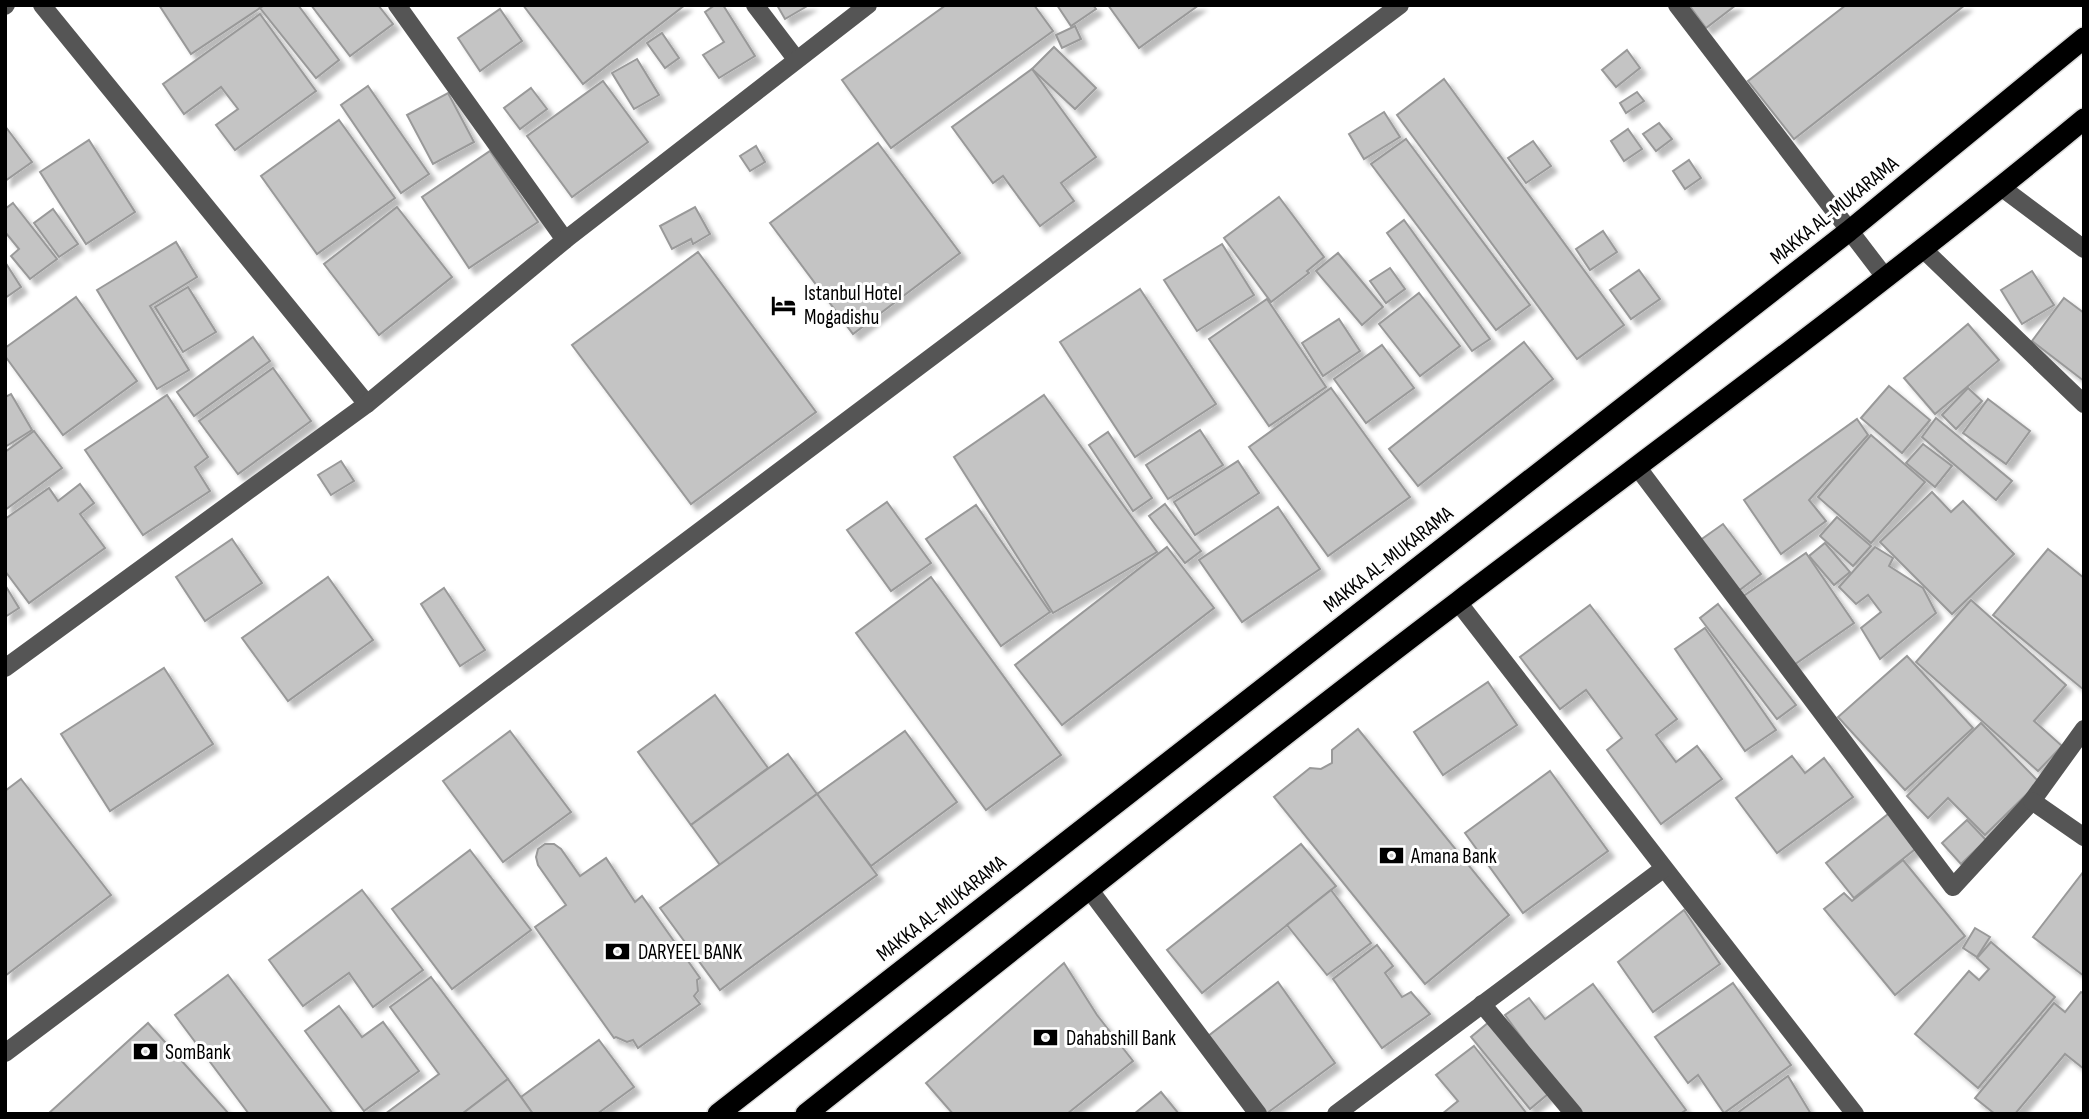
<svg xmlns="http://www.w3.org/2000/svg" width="2089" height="1119" font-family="'Sofia Sans Condensed',sans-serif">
<defs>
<filter id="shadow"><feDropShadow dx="6" dy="6" stdDeviation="2" flood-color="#0004"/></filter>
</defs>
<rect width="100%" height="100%" fill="#fff"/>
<g fill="#c4c4c4" stroke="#999" stroke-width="2" filter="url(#shadow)">
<polygon points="159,5 259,5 260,8 191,54"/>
<polygon points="265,5 298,5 339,60 316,78 260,8"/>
<polygon points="311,5 378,5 393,24 350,56"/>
<polygon points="523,5 685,5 583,84"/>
<polygon points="715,5 723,5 755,56 719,78 703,55 724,42 705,12"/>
<polygon points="777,5 809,5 785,19"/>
<polygon points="946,5 1034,5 1053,31 891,148 842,80"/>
<polygon points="1057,5 1093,5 1096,9 1071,26"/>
<polygon points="1108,5 1199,5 1139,48"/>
<polygon points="1689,5 1736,5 1706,28"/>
<polygon points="1846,5 1965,5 1794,139 1748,81"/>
<polygon points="500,9 522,41 480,71 458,38"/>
<polygon points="260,14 316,91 235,150 216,125 238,109 221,87 184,114 163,84"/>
<polygon points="1075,26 1081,39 1062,48 1056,35"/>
<polygon points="662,33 679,58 665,68 647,43"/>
<polygon points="1054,47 1096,88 1075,109 1032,69"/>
<polygon points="1627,50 1640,68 1616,87 1602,70"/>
<polygon points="637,59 659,95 634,109 612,73"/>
<polygon points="1032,69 1096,157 1061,183 1074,201 1040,226 1003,176 993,183 952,127"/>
<polygon points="1444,79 1624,325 1577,359 1397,115"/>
<polygon points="603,81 648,142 572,197 527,136"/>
<polygon points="368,86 429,174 401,193 341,105"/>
<polygon points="531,88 547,109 520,129 504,108"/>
<polygon points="1637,92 1644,101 1626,113 1620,103"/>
<polygon points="448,93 474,142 433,164 407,115"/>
<polygon points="1384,112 1400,137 1364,159 1349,134"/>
<polygon points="339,120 395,198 317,254 261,176"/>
<polygon points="1659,123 1672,139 1656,151 1643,134"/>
<polygon points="5,126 32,162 5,181"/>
<polygon points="1628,129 1642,149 1624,161 1611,141"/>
<polygon points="1406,139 1530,305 1496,330 1371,164"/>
<polygon points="89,140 135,212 86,244 40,172"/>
<polygon points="1533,141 1551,166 1526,183 1508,158"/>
<polygon points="878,143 960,253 853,334 770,223"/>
<polygon points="756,146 765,162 750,171 740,156"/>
<polygon points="490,151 538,222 469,268 422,197"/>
<polygon points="1689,160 1701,178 1685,189 1673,171"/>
<polygon points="1279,197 1324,257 1307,271 1309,273 1271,302 1224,238"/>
<polygon points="13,203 57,259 30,279 11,256 19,249 5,232 5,209"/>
<polygon points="397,207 452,277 379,335 324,264"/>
<polygon points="695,207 710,234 693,244 691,239 672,249 660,226"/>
<polygon points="53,209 78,244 59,257 34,223"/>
<polygon points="1404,220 1490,339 1472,351 1387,233"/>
<polygon points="1603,231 1617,252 1590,270 1576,249"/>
<polygon points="176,242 197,277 150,306 189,370 157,389 97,290"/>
<polygon points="1222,244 1254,295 1197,331 1164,280"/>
<polygon points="698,252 816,412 691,504 572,345"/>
<polygon points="1338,253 1383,307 1362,325 1316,271"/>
<polygon points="5,262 21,287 5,298"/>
<polygon points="1390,268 1405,289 1386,303 1370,281"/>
<polygon points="1639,270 1660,299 1631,319 1610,290"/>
<polygon points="2032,271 2054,305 2022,324 2001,290"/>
<polygon points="188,287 216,332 183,352 155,307"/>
<polygon points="1140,289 1216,404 1135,457 1060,342"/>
<polygon points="1419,293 1460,346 1420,376 1379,324"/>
<polygon points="76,297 137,381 63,435 5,356 5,348"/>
<polygon points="2064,298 2084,313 2084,381 2032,341"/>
<polygon points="1267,299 1326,387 1269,426 1209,339"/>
<polygon points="1339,319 1360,351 1323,376 1302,343"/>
<polygon points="1968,324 1999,360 1935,414 1904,378"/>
<polygon points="253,337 270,361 194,416 177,392"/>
<polygon points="1524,342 1553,379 1418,486 1389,449"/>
<polygon points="1382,345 1414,388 1366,423 1334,379"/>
<polygon points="273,368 311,421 238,474 199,421"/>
<polygon points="1889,386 1930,420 1902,453 1861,418"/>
<polygon points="1331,388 1410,497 1328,556 1249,447"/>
<polygon points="1968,388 1982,401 1956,429 1942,415"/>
<polygon points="11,394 32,430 5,447 5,397"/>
<polygon points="167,395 208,457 195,467 210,491 143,535 85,450"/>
<polygon points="1044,395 1157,552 1053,613 954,457"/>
<polygon points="1988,399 2030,431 2006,464 1963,433"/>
<polygon points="1936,418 2012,481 1996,500 1922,437"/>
<polygon points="1857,419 1868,435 1809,500 1826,521 1781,554 1744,500"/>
<polygon points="1200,430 1223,465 1168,499 1146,465"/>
<polygon points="34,431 62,468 5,510 5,452"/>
<polygon points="1108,432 1152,498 1133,511 1089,445"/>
<polygon points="1871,435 1925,482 1871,543 1818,497"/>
<polygon points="1923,444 1952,466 1935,487 1906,463"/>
<polygon points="341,461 354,481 331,495 318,475"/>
<polygon points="1238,461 1259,493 1195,535 1174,502"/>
<polygon points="80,484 94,503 80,514 105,548 29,603 5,571 5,519 49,488 58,501"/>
<polygon points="1932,492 1951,512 1963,501 2014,554 1952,614 1880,542"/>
<polygon points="887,502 931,563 891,591 847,530"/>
<polygon points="1165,504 1201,551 1185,563 1149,516"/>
<polygon points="976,505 1050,612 1001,646 926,539"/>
<polygon points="1278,507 1320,569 1242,622 1199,560"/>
<polygon points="1837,517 1871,546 1853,566 1820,536"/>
<polygon points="1723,524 1761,574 1737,592 1699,541"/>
<polygon points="232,539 262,583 205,621 176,577"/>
<polygon points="1825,543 1850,572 1834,585 1809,556"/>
<polygon points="1167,547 1214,608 1062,725 1015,665"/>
<polygon points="1875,547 1893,558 1889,566 1923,588 1936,613 1880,659 1861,628 1881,612 1868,595 1856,604 1839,587"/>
<polygon points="2048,549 2084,578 2084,690 1993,615"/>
<polygon points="1806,553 1854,623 1791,667 1742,597"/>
<polygon points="328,577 373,640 288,701 242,638"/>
<polygon points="931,577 1061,755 986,810 856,633"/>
<polygon points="5,585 19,608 5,617"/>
<polygon points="444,588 485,650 460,666 421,604"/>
<polygon points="1971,600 2066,685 2034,721 2062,746 2038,771 1916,662"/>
<polygon points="1718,604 1796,705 1777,719 1700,618"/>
<polygon points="1590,605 1677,719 1656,735 1676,762 1697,746 1722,779 1661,824 1607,750 1622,738 1586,690 1560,709 1520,657"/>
<polygon points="1705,628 1776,730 1745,751 1675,649"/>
<polygon points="1907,656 1973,728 1905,790 1838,717"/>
<polygon points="164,668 213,744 110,811 61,734"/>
<polygon points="1488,682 1517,725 1443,775 1414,732"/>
<polygon points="715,695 768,768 691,825 638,752"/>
<polygon points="1981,723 2039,782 1985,835 1948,798 1928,818 1907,796"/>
<polygon points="1358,729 1509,915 1425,984 1274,797 1310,768 1321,769 1332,763 1332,750"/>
<polygon points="510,731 571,812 503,862 443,781"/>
<polygon points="905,731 957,802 871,866 817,794"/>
<polygon points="788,754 817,794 720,865 691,825"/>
<polygon points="1792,756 1805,773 1824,758 1853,797 1777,853 1736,798"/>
<polygon points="1550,771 1608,851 1523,913 1465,833"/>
<polygon points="21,779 111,895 5,976 5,791"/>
<polygon points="817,794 877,875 720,990 660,908"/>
<polygon points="1897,807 1924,842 1854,898 1826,863"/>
<polygon points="1967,820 1986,840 1961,864 1942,843"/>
<polygon points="545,844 554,844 561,849 580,876 606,858 635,902 642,896 700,978 697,980 698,991 694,996 700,1004 638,1048 633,1040 627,1042 616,1037 614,1038 535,927 566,905 538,865 536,857 538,849"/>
<polygon points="1301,844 1336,886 1202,993 1167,950"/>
<polygon points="470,850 531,930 452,989 392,909"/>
<polygon points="1903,860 1965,936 1895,995 1824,909 1844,893 1852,901"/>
<polygon points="2084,871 2084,976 2033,937"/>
<polygon points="362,890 423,970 373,1007 349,973 303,1006 269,960"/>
<polygon points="1331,890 1371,943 1327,975 1287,925"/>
<polygon points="1684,910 1720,964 1653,1012 1618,962"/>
<polygon points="1975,928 1990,937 1977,957 1963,948"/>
<polygon points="1991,942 2055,997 1978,1088 1915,1034 1969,971 1979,980 1989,969 1977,958"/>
<polygon points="1377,945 1393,966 1385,973 1402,997 1411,992 1430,1014 1382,1048 1333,979"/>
<polygon points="1064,963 1097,1015 1133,1061 1067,1114 953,1114 926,1083"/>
<polygon points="228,975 333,1114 249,1114 175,1015"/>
<polygon points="431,977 508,1079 462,1114 385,1114 439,1074 390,1007"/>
<polygon points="1278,982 1335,1063 1266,1114 1203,1040"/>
<polygon points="1733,983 1791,1065 1724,1113 1698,1075 1688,1083 1655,1037"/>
<polygon points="1593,984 1686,1110 1680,1114 1577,1114 1505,1015 1529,998 1545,1019"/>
<polygon points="2081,992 2084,994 2084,1069 2065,1054 2015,1114 1995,1114 1975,1098 2054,1003 2065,1012"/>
<polygon points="339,1006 362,1037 383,1022 419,1071 364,1111 305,1031"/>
<polygon points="1489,1022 1548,1094 1530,1109 1471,1037"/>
<polygon points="148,1023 229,1114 48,1114"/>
<polygon points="599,1040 634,1087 597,1114 533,1114 521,1097"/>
<polygon points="1474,1046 1527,1114 1442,1114 1458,1101 1436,1075"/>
<polygon points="1788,1076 1811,1114 1736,1114"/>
<polygon points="508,1079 533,1114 462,1114"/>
<polygon points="1161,1092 1179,1114 1134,1114"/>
</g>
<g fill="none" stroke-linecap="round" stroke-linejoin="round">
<defs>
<g id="highway">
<polyline points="718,1114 1849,231 2084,38"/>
<path d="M806,1114C1023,942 1239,768 1459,601C1668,442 1881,287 2084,119"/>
</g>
</defs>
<use href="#highway" stroke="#dbdbdb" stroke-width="24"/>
<g stroke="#555" stroke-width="18">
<polyline points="42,5 367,404"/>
<polyline points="397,5 565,240"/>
<polyline points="755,5 796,59"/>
<polyline points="1677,5 1885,277"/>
<polyline points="5,6 6,5"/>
<polyline points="2001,187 2084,249"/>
<polyline points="1922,248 2084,404"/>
<polyline points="1638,468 1953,887 2032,801 2084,729"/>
<polyline points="1458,602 1855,1114"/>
<polyline points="5,668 367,404 565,240 868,5"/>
<polyline points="2032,801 2084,837"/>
<polyline points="1089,889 1258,1114"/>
<polyline points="1482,1004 1574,1114"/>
<polyline points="5,1053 1400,5"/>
<polyline points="1336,1114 1663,869"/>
</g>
<use href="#highway" stroke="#000" stroke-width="21"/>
</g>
<defs>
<symbol id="hotel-bare" viewBox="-9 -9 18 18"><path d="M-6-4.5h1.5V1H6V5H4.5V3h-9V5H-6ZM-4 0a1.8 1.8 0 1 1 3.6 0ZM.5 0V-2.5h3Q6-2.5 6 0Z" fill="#000" stroke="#fff" stroke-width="2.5" paint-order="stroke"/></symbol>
<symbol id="bank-bare" viewBox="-9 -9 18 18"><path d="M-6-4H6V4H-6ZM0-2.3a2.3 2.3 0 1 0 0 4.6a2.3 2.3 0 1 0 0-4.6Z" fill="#000" stroke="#fff" stroke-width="2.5" paint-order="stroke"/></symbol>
</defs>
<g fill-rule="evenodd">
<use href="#hotel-bare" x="766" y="288" width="35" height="35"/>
<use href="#bank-bare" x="1374" y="838" width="35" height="35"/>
<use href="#bank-bare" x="600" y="934" width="35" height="35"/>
<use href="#bank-bare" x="1028" y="1020" width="35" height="35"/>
<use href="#bank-bare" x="128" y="1034" width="35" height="35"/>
</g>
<g text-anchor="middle" stroke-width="6" stroke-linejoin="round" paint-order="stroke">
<g font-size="21" fill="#000" stroke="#fff">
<text transform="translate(1834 210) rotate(-39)" y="7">MAKKA AL-MUKARAMA</text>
<text transform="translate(1388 559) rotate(-38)" y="7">MAKKA AL-MUKARAMA</text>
<text transform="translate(941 908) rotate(-38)" y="7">MAKKA AL-MUKARAMA</text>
</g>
<g font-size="21" fill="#000" stroke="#fff" text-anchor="start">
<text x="804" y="300">Istanbul Hotel<tspan x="804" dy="24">Mogadishu</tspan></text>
<text x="1411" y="863">Amana Bank</text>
<text x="638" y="959">DARYEEL BANK</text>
<text x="1066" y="1045">Dahabshill Bank</text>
<text x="165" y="1059">SomBank</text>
</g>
</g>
<rect width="2089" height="1119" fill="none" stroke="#000000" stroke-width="14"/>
</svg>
